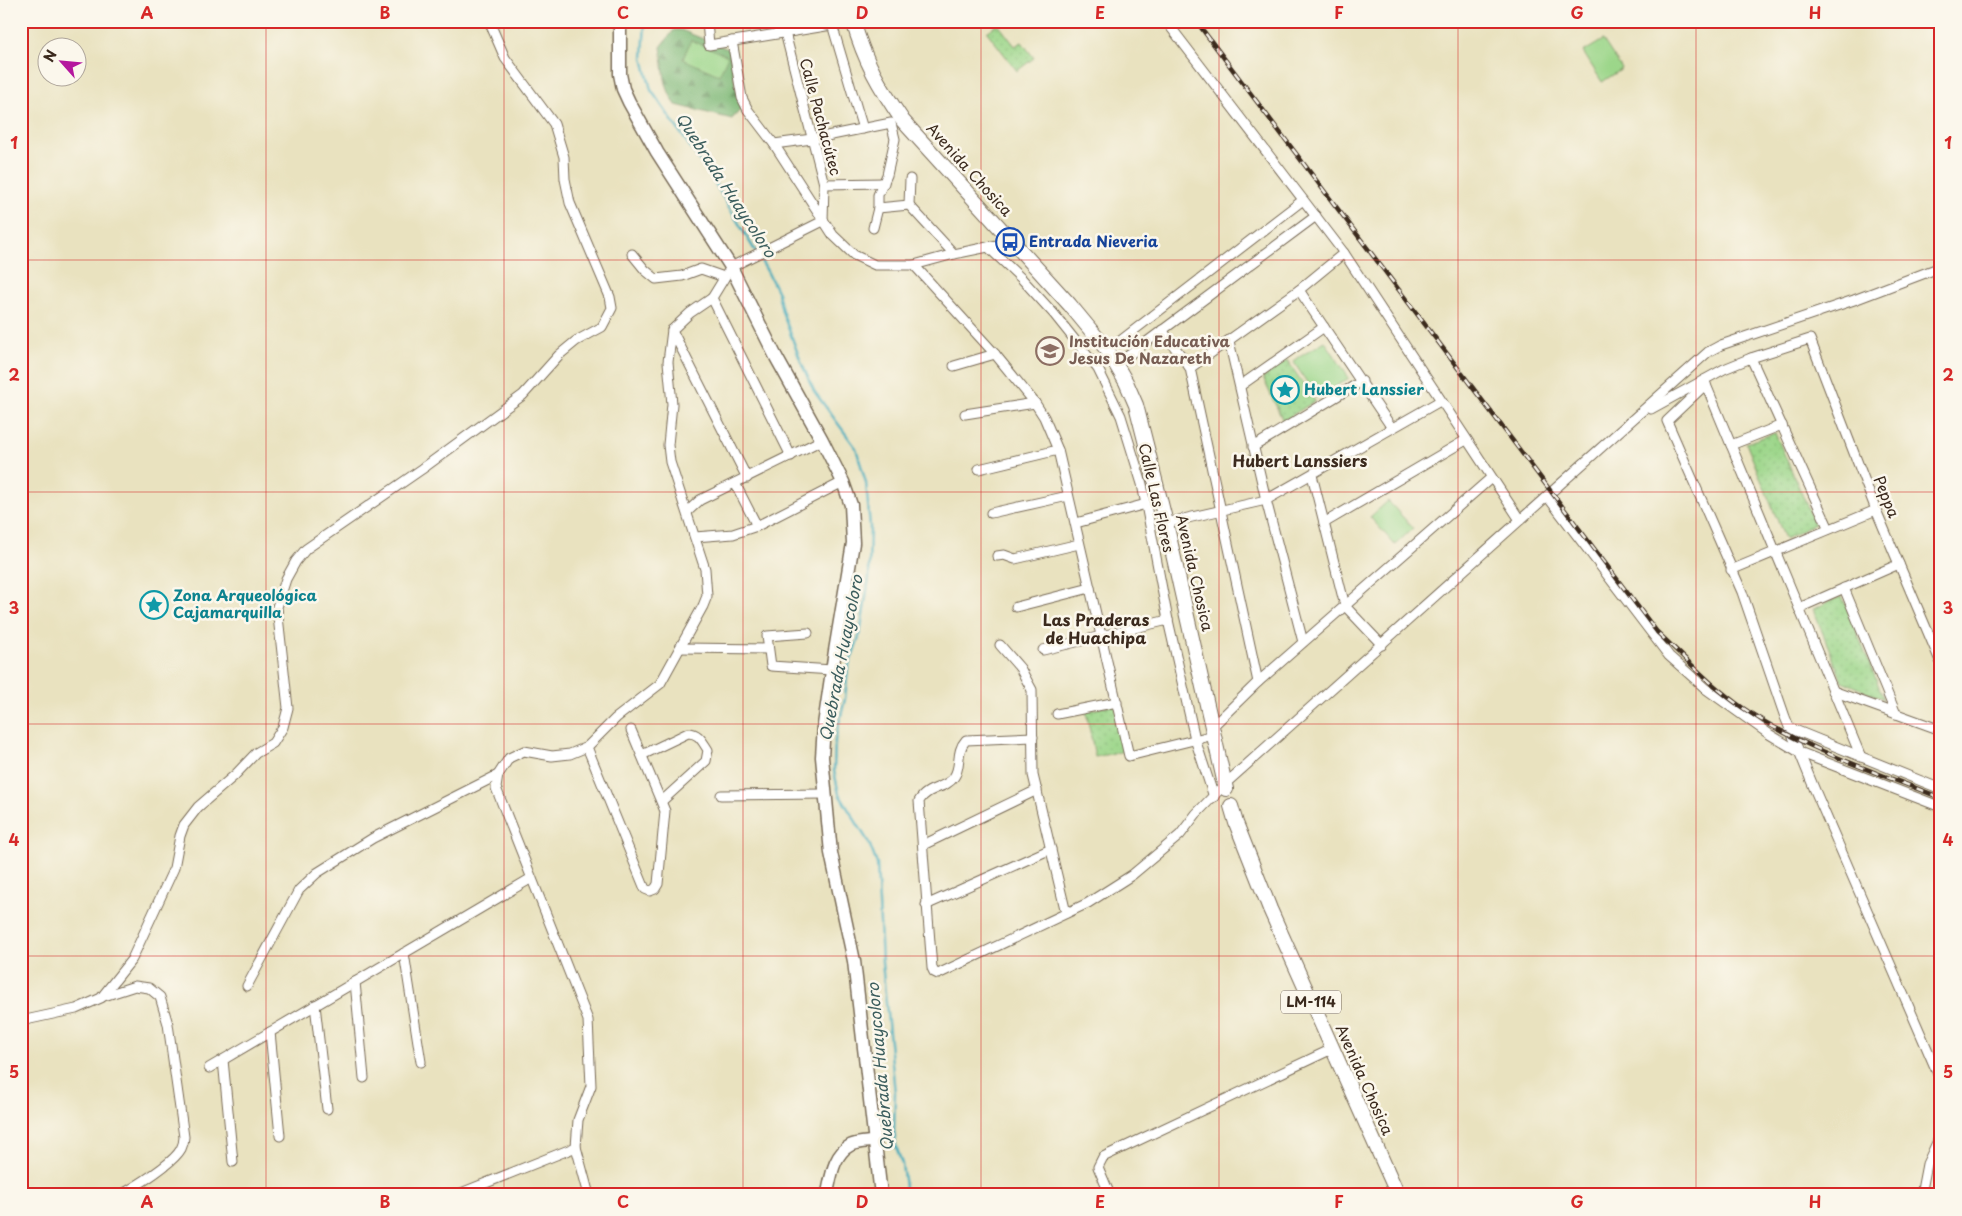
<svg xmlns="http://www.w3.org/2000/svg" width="1962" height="1216" font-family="'Playpen Sans',sans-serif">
<defs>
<pattern id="green-dots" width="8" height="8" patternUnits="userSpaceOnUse" patternTransform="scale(1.25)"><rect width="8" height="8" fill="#9bd689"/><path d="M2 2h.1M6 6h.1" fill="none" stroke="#86b876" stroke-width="1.8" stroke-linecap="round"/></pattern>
<pattern id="forest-firs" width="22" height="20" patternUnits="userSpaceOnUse" patternTransform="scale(1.25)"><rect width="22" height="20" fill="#7cb775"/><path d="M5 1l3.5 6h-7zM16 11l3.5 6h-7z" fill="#67955f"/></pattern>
</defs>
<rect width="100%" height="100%" fill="#fbf7ec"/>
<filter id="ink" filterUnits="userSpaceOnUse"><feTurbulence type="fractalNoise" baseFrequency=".02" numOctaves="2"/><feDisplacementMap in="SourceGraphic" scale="10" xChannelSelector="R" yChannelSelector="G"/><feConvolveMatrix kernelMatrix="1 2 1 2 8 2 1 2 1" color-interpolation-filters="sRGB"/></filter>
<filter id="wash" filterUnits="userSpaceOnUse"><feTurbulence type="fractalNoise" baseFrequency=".0096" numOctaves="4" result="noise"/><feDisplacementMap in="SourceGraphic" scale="20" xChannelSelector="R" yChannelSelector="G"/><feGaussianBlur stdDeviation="1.12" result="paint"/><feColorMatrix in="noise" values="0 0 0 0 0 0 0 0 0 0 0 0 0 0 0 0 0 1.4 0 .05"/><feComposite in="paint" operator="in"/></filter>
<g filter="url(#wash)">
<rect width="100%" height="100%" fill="#e9e2bf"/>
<g fill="url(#green-dots)" stroke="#6b8054">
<polygon points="998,24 1015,46 1022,42 1034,58 1017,71 987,32"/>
<polygon points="1287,360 1315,401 1283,421 1263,378"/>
<polygon points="1775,433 1815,524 1785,539 1746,443"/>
<polygon points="1842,596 1884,699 1842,681 1813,609"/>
<polygon points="1115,705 1125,751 1095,757 1086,711"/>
</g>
<path fill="url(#forest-firs)" stroke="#5c704a" d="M674,30H681L728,49C733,61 733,72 735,84C737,92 741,99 742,108L732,119L676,105C663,87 664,69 661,47Z"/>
<g fill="#9bd689" stroke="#6b8054">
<polygon points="691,40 728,56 719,75 683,59"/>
<polygon points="1603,40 1622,69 1602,82 1583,52"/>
<polygon points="1325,341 1349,378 1317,398 1293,361"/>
<polygon points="1388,501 1413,528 1395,545 1370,517"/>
</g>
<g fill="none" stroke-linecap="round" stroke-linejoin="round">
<polyline stroke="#3caabb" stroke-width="2.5" points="645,21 643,58 651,90 713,180 767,271 778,293 782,311 801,362 814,391 856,448 866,483 870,526 869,578 860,634 848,668 845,699 835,740 834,771 839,794 869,843 877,864 882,962 895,1093 894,1131 896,1146 902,1164 906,1195"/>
</g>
</g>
<g filter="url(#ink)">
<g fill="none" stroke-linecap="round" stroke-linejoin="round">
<defs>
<g id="minor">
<polyline points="707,21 709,45 832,25"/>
<polyline points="831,21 863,129"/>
<polyline points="1166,21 1344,253 1520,520"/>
<polyline points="732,41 742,98 748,110 774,144 833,235 854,255 875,265 914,265 954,254 1012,242"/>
<polyline points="774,144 812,139 891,123 895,139 887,175 878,195 878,208 873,228"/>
<polyline points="824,184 884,183"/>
<polyline points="909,205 910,179"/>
<polyline points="878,208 909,205 954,254"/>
<polyline points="988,247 1022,279 1054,314 1098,369 1121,416 1142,484 1168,620 1195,739 1214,797"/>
<polyline points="632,254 645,270 656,279 682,276 701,269 724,277"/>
<polyline points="914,265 995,354 1035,403 1044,417 1058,450 1129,756 1214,735"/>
<polyline points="1299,290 1392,428"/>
<polyline points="712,298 791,456"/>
<polyline points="672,330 747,478"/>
<polyline points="1162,330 1190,368 1258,682"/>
<polyline points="1120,341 1303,200"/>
<polyline points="1229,341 1266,500 1303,642"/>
<polyline points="1751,358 1829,529"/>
<polyline points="1117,364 1316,216"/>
<polyline points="954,366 995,354"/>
<polyline points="1190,368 1299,290 1344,253"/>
<polyline points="1704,380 1861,757"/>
<polyline points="1706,384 1667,421 1742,592 1785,717 1814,788 1941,1081"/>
<polyline points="1240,386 1324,327"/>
<polyline points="1651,409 1724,369 1751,358 1810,339 1876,510 1941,663"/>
<polyline points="965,414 1035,403"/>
<polyline points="1731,445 1782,425"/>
<polyline points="1253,447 1362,381"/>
<polyline points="979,469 1058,450"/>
<polyline points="1312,475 1345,606 1382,645"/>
<polyline points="735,483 757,526"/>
<polyline points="1547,496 1669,656 1706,689 1769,734 1799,752 1941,807"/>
<polyline points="687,512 700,500 822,440"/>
<polyline points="991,513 1068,496"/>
<polyline points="1076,523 1146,504"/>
<polyline points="1166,523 1266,500 1440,401"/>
<polyline points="1324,523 1466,440"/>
<polyline points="695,537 733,534 757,526 843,482"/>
<polyline points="997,556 1004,555 1015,559 1079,544"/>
<polyline points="1731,570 1876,510"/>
<polyline points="1844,588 1896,714"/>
<polyline points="1016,607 1090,588"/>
<polyline points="1799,608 1899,564"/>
<polyline points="808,633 767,636 771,666 832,670"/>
<polyline points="1000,645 1020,668 1032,690 1033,775 1066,913"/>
<polyline points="680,648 768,649"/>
<polyline points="1043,650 1168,620"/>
<polyline points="1833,691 1941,730"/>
<polyline points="1057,714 1117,702"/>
<polyline points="1212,727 1258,682 1491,478"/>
<polyline points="1790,728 1941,789"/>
<path d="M1033,737L966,740C955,752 962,766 954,777C946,789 928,786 919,801L932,968L934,972L938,974L1088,903L1132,875L1180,835L1196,814L1225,784L1708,352L1721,345L1854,300L1941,267"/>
<polyline points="587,747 645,889 650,891 655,889 658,884 665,811 631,730"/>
<path d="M642,755L688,733C699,733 702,741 708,750L706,761L662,801"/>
<polyline points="721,795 824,794"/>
<polyline points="923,845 1037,790"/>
<polyline points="926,905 1051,849"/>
<polyline points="404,953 421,1062"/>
<polyline points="355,982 364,1078"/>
<polyline points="247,986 299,890 317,873 373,838 498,775"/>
<path d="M104,996L135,986L149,988L160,997L168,1024L184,1137C184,1140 183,1145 181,1149C173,1164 136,1186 121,1195"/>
<polyline points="315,1005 327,1109"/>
<polyline points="21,1021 76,1009 101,998 132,959 174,868 180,836 184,825 198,807 235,775 256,753 273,743 283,727 288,708 277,607 286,579 296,561 306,549 422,469 523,395 559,355 576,341 602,327 612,308 610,297 570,203 565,179 564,157 554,124 505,58 489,21"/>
<polyline points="270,1032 280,1136"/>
<polyline points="223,1060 233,1162"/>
<polyline points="209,1068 530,879"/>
<polyline points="456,1195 576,1147"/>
<polyline points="589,1195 576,1147 578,1120 591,1086 588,1020 496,788 498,775 509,758 524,751 552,756 570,754 587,747 616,718 660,684 703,606 707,596 705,569 670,462 668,445 672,404 668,362 672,330 690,313 712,298 731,267 823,221 824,184 782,21"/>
<polyline points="1110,1195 1098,1167 1103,1157 1332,1049"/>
<polyline points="1921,1195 1927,1164 1941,1134"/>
</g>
<path id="tertiary" d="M827,1195C831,1178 833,1154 851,1145C857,1142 868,1142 875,1141"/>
<polyline id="secondary" points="620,21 620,74 623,89 629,102 657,152 731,267 776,357 822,440 843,482 851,505 853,543 835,651 824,725 822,757 831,853 854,961 881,1195"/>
<g id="primary">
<path d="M853,21C865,62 879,86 903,121L1070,305L1108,351L1126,382L1136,405L1166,523L1226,789"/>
<polyline points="1231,806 1236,823 1270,909 1398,1195"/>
</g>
</defs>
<use href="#minor" stroke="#786a56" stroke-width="11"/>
<use href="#tertiary" stroke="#786a56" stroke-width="14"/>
<use href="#secondary" stroke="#786a56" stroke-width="15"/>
<use href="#primary" stroke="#786a56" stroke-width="16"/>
<use href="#minor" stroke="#fff" stroke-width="9"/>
<use href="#tertiary" stroke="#fff" stroke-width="11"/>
<use href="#secondary" stroke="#fff" stroke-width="12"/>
<use href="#primary" stroke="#fff" stroke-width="14"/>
<defs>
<path id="rail" d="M1196,21L1657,632C1684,657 1712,687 1743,708C1803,749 1874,771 1941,798"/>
</defs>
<use href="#rail" stroke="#3b2a1e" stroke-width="4.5"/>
<use href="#rail" stroke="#fbf7ec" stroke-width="2.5" stroke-dasharray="8" stroke-linecap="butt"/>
</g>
</g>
<path fill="none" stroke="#d62828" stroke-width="1" stroke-opacity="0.55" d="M266,21V1195M504,21V1195M743,21V1195M981,21V1195M1219,21V1195M1458,21V1195M1696,21V1195M21,260H1941M21,492H1941M21,724H1941M21,956H1941"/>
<defs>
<symbol id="bus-ring" viewBox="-11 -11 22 22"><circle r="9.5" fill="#fbf7ec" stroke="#1a4fb4" stroke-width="1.5"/><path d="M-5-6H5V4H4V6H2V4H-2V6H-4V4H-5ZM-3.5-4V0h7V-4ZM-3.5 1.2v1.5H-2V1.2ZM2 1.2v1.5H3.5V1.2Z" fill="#1a4fb4"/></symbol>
<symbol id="school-ring" viewBox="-11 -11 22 22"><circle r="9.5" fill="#fbf7ec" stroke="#8d6e63" stroke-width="1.5"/><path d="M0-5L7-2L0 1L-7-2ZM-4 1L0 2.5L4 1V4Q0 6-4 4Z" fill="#8d6e63"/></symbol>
<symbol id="sight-ring" viewBox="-11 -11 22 22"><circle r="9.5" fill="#fbf7ec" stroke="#0f9aa8" stroke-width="1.5"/><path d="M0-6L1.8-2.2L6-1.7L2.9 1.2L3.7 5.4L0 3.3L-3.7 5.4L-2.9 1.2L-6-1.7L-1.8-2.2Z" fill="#0f9aa8"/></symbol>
</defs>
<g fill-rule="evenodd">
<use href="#bus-ring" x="994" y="226" width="32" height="32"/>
<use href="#school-ring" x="1034" y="335" width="32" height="32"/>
<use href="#sight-ring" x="1269" y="374" width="32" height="32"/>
<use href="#sight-ring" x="138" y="589" width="32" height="32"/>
</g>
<g text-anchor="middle" stroke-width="5" stroke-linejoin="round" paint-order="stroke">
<rect fill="#fbf7ec" stroke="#75685c" stroke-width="1" x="1281" y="990.5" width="60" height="23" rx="4"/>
<g font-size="14" font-weight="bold" fill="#3b2a1e">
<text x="1311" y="1007">LM-114</text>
</g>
<g font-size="15" fill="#3b2a1e" stroke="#fbf7ec">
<text transform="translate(820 117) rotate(75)" y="5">Calle Pachacútec</text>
<text transform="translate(969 170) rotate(48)" y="5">Avenida Chosica</text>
<text transform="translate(1886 497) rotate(68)" y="5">Peppa</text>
<text transform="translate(1156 498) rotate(77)" y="5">Calle Las Flores</text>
<text transform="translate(1194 573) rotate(77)" y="5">Avenida Chosica</text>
<text transform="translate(1364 1080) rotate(66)" y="5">Avenida Chosica</text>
</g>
<g font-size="15" font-weight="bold" fill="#164399" stroke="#fbf7ec" text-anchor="start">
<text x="1029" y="247">Entrada Nieveria</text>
</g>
<g font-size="15" font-weight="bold" fill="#785e54" stroke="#fbf7ec" text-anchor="start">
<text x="1069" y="347">Institución Educativa<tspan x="1069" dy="17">Jesus De Nazareth</tspan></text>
</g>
<g font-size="15" font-weight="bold" fill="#0d838f" stroke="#fbf7ec" text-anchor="start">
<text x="1304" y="395">Hubert Lanssier</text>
<text x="173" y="601">Zona Arqueológica<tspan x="173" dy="17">Cajamarquilla</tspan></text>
</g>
<g font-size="16" font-style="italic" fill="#3b5d5d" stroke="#fbf7ec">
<text transform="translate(726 185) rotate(57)" y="6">Quebrada Huaycoloro</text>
<text transform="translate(841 658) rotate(-79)" y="6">Quebrada Huaycoloro</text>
<text transform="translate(880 1067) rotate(-95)" y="6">Quebrada Huaycoloro</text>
</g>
<g font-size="16" font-weight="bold" fill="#3b2a1e" stroke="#fbf7ec">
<text x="1300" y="467">Hubert Lanssiers</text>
<text x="1096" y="626">Las Praderas<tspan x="1096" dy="18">de Huachipa</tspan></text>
</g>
</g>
<rect width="1962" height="1216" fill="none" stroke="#fbf7ec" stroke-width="55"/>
<g transform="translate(62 62) rotate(297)"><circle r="24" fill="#fbf7ec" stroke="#aea59a"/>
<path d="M0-4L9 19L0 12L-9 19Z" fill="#b5179e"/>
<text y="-8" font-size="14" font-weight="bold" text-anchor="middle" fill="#3b2a1e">N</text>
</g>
<rect x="28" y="28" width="1906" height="1160" fill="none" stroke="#d62828" stroke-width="2"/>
<g font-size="16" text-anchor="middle" font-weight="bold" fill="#d62828">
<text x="147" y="19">A</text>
<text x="385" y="19">B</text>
<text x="623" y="19">C</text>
<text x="862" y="19">D</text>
<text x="1100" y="19">E</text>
<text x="1339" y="19">F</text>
<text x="1577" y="19">G</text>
<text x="1815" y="19">H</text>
<text x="14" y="149">1</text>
<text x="1948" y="149">1</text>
<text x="14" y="381">2</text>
<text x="1948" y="381">2</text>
<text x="14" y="614">3</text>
<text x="1948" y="614">3</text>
<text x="14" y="846">4</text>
<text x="1948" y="846">4</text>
<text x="14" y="1078">5</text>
<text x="1948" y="1078">5</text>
<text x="147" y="1208">A</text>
<text x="385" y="1208">B</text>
<text x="623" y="1208">C</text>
<text x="862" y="1208">D</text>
<text x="1100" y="1208">E</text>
<text x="1339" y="1208">F</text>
<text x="1577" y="1208">G</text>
<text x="1815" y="1208">H</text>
</g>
</svg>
